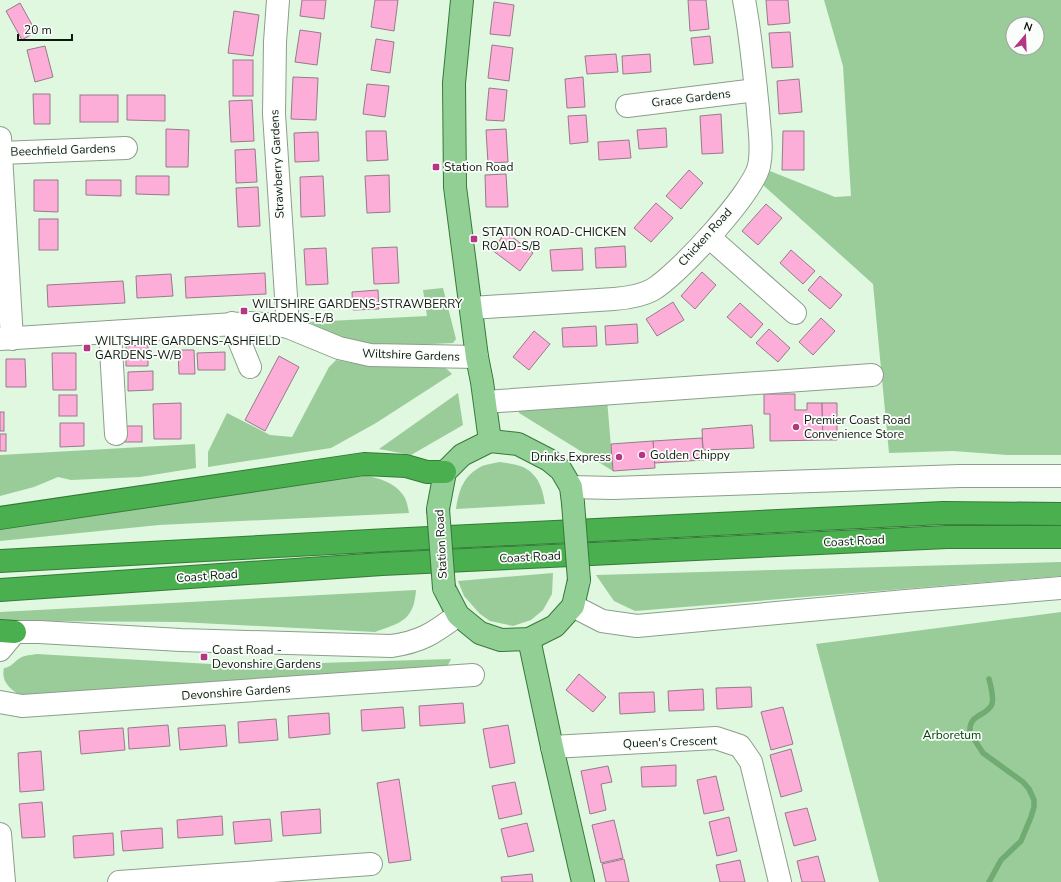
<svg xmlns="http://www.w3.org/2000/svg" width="1061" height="882" font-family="'Nunito Sans',sans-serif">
<rect width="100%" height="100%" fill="#e0f7e0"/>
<g fill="#9acc99" fill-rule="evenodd">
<path d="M824,0H1061V455H1007L953,451L889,453L873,284L763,185L770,171L835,197L851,196L843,66ZM1013,24H1037V48H1013Z"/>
<polygon points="443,288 456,339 453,343 371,347 343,341 309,322 427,316 423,290"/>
<polygon points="336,360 375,367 440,366 447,369 452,374 376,423 331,448 208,467 208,452 227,413 270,435 292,437 329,367"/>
<polygon points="458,393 463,425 411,455 379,449"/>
<polygon points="607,399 613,471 519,413 518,404"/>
<polygon points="195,444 196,468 140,477 71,480 58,477 34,487 0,496 0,455"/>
<path d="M500,462C507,463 516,464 523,467C538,474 543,489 545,504L456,509C459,490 463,476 482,466C487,464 495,463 500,462Z"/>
<path d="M355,473C373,477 395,480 405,498C407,502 408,508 409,513L159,525L0,541V529L128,510Z"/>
<polygon points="1061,562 1061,576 635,611 614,601 596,575"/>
<polygon points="553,573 552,594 543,610 531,620 513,626 490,621 480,614 464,596 458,581"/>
<path d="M416,590C414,620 401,623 375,632L180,622L28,621L0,625V612Z"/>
<polygon points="1061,612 1061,882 879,882 816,644"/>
<path d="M37,654L210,664L252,665L451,659L445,671L27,698C15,693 0,684 4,668C10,668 15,661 20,658C25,655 31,655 37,654Z"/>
</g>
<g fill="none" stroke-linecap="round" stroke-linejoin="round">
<path stroke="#70ab71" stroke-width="5.5" d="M989,882L1001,860L1021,841L1031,817L1034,807V800L1029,789L1023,782L983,753L970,733C968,713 987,717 992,704C994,697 991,687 989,679"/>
</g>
<g fill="#fdaed8" stroke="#967b89">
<polygon points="302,0 326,0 324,19 300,16"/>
<polygon points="375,0 398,0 394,31 371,27"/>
<polygon points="688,0 706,0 709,29 690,31"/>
<polygon points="766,0 788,0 790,23 768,25"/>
<polygon points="494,2 514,5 510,36 490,34"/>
<polygon points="20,3 36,32 22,40 6,11"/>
<polygon points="234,11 259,15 253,56 228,53"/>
<polygon points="300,30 321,33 317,65 295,62"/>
<polygon points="790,32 793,67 772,68 769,33"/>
<polygon points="710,36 713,63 694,65 691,38"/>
<polygon points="376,39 394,42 390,73 371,70"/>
<polygon points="492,45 513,48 509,81 488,78"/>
<polygon points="45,46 53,77 35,82 27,50"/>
<polygon points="616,54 618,72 587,74 585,56"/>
<polygon points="650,54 651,72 623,74 622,56"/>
<rect x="233" y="60" width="20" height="36"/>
<polygon points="293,77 318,78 316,120 291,119"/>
<polygon points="583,77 585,107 567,108 565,79"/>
<polygon points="799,79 802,112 779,114 777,81"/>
<polygon points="367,84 389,86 385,117 363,114"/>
<polygon points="489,88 507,90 504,121 486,120"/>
<polygon points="33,94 50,94 50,124 34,124"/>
<rect x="80" y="95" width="38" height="27"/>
<polygon points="127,95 165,95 165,121 127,120"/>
<polygon points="252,100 254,141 231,142 229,101"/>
<polygon points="721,114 723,153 702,154 700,116"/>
<polygon points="586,115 588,142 570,144 568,116"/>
<polygon points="666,128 667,147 639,149 637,130"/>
<polygon points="166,129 189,130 188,167 166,167"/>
<polygon points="506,129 508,162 488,163 486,130"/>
<polygon points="366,131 386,131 388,160 367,161"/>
<polygon points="783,131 804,131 804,170 782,170"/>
<polygon points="318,132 319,161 295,162 294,133"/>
<polygon points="629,140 631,158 599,160 598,142"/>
<polygon points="255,149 257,182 236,183 235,150"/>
<polygon points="689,170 703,183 681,209 666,196"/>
<polygon points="506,174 508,207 486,207 485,175"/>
<polygon points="389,175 390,212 367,213 365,176"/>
<polygon points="136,176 169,176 169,195 136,194"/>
<polygon points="323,176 325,216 301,217 300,177"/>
<polygon points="34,180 58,180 58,212 34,211"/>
<polygon points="86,180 121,180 121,196 86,195"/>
<polygon points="258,187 260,226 238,227 236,188"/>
<polygon points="656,203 673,218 651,242 634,228"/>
<polygon points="766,204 782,218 758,245 742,231"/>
<rect x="39" y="219" width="19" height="31"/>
<polygon points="506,232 533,253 520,271 492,250"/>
<polygon points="625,246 626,267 596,268 595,248"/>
<polygon points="397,247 399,283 374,284 372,248"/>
<polygon points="326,248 328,284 306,285 304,249"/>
<polygon points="582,248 583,270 552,271 550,250"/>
<polygon points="791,250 815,271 803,284 780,263"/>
<polygon points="702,272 716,285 695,309 681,296"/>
<polygon points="265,273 266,294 186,298 185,277"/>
<polygon points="171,274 173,296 137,298 136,276"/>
<polygon points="820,276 842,295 830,309 808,290"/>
<polygon points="123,281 125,303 48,307 47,285"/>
<polygon points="378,290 379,309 353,310 352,292"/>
<polygon points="673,302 684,320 657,336 646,319"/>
<polygon points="740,303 763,324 751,338 727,317"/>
<polygon points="821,318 835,331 813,355 799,342"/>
<polygon points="637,324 638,343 606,345 605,326"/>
<polygon points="596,326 597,346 563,347 562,328"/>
<polygon points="769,329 790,348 778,362 756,343"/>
<polygon points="534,331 550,344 529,370 513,357"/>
<polygon points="148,345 148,366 126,366 126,346"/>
<polygon points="178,350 194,350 195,374 179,374"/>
<polygon points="225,352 225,370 198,370 197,353"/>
<polygon points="52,353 76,353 76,390 53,390"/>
<polygon points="279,356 299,367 265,431 245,420"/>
<polygon points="6,359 25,359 26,387 6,387"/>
<polygon points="153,371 153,390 128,391 128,372"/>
<polygon points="764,394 795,394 795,410 807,410 807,403 822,403 823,440 770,441 770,414 764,414"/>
<rect x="59" y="395" width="18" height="21"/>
<polygon points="181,403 181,439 154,439 153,404"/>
<polygon points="822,403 837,403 837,440 823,440"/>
<rect x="0" y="412" width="4" height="19"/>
<polygon points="60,423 84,423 84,446 60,447"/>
<polygon points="752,425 754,448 703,450 702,429"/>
<rect x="125" y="426" width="17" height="16"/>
<rect x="0" y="434" width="6" height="17"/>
<polygon points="702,438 704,460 654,463 653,441"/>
<polygon points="653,441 655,468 613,471 611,444"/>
<polygon points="579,674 606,697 593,712 566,690"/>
<polygon points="751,687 752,707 717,709 716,688"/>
<polygon points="703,689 704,710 669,711 668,691"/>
<polygon points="654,692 655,712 620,714 619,693"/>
<polygon points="463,703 465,723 420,726 419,706"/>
<polygon points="403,707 405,728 362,731 361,710"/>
<polygon points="783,707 793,744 771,750 761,712"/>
<polygon points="329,713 330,734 289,738 288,716"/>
<polygon points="276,719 278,740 239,743 238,722"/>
<polygon points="168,725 170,746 129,749 128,728"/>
<polygon points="225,725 227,746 180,750 178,728"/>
<polygon points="508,725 515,763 490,768 483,729"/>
<polygon points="123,728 125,750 81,754 79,731"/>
<polygon points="791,749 802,791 781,797 770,755"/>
<polygon points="41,751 44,790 20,792 18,753"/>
<polygon points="676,765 676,786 642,787 641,767"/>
<polygon points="608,766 612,782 601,784 606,810 590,814 581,771"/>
<polygon points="716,776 724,810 704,814 697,780"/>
<polygon points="399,779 411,860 389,863 377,783"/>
<polygon points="515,782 522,814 499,819 492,786"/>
<polygon points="42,802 45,837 22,838 19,804"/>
<polygon points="807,808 816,840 794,846 785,813"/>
<polygon points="320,809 321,833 283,836 281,812"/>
<polygon points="222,816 223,835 178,838 177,820"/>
<polygon points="729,817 737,851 717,856 709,822"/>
<polygon points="270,819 272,841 235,844 233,822"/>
<polygon points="614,820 623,858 601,863 592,825"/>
<polygon points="527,823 534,851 508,857 501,829"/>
<polygon points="162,828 163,848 123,851 121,831"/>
<polygon points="113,833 114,855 74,858 73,836"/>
<polygon points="818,856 825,882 802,882 797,861"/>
<polygon points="624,859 629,882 606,882 602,864"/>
<polygon points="740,860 745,882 720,882 716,865"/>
<polygon points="532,874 533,882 502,882 501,877"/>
</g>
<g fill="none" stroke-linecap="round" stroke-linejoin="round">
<defs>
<g id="minor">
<polyline points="278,0 275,42 274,114 288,327"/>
<polyline points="627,106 756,90"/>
<polyline points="0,138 12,339"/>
<polyline points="0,153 126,148"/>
<polyline points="709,237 795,313"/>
<path d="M471,308L614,299C627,298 641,296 652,290C677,276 753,193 759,166C763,148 759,128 758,109C754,73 751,36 744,0"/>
<polyline points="232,323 250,367"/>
<polyline points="110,332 116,434"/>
<polyline points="0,339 250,323 277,325 288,327 339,348 370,355 477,357"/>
<polyline points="485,402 872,375"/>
<polyline points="571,487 613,488 960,476 1061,476"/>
<polyline points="573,606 602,621 637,626 906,601 1061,588"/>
<path d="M0,650L15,632H39L181,640L391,646C421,642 434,633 458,615"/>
<polyline points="0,702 22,706 473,675"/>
<polyline points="552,747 716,738 740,746 751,762 780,882"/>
<polyline points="0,834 4,882"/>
<polyline points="119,882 371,864"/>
</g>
<g id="major">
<polyline points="462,0 454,83 455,187 477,357 482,382 490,441"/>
<polyline points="438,509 445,472 462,455 490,441 518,444 549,460 561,470 571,487 573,503"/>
<polyline points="444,588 458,615 480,633 501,640 529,639 555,626 573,606 579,580"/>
<polyline points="529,639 552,747 583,882"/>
</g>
<g id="highway">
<polyline points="0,518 364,464 406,466 427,472 445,472"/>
<polyline points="0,561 388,540 943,513 1061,514"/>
<polyline points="0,590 382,564 947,537 1061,537"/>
<polyline points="0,631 15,632"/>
</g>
</defs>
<use href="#minor" stroke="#8b9f8a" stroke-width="24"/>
<use href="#major" stroke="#367a39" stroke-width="24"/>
<use href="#highway" stroke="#367a39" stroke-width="24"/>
<use href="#minor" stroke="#fff" stroke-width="22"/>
<use href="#major" stroke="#92cf95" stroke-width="22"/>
<use href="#highway" stroke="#4aaf4f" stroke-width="22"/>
<defs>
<g id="major-bridge">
<polyline points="573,503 579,580"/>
<polyline points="438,509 444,588"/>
</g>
</defs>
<use href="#major-bridge" stroke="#367a39" stroke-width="24" stroke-linecap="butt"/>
<use href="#major-bridge" stroke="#92cf95" stroke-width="22"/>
</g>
<g fill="#b43685" stroke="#fafefa" stroke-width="1.5">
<rect x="432" y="163" width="8" height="8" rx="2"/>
<rect x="470" y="235" width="8" height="8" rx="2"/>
<rect x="240" y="307" width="8" height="8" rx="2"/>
<rect x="83" y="344" width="8" height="8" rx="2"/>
<circle cx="796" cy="427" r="4"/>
<circle cx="642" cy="455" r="4"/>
<circle cx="619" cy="457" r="4"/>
<rect x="200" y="653" width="8" height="8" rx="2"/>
</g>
<g text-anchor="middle" stroke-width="3.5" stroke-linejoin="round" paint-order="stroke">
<g font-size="12" fill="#101710" stroke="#fafefa">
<text transform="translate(691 98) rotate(-7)" y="4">Grace Gardens</text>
<text transform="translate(63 150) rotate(-2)" y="4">Beechfield Gardens</text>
<text transform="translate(277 164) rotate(-93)" y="4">Strawberry Gardens</text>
<text transform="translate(705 237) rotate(-48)" y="4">Chicken Road</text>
<text transform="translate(411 355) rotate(2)" y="4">Wiltshire Gardens</text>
<text transform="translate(854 541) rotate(-3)" y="4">Coast Road</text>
<text transform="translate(441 544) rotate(-93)" y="4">Station Road</text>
<text transform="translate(530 557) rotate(-3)" y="4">Coast Road</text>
<text transform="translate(207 576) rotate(-4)" y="4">Coast Road</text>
<text transform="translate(236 692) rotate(-4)" y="4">Devonshire Gardens</text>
<text transform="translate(670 742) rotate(-2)" y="4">Queen's Crescent</text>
</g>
<g font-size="12" fill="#101710" stroke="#fafefa" text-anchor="start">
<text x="444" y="171">Station Road</text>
<text x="482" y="236">STATION ROAD-CHICKEN<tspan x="482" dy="14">ROAD-S/B</tspan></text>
<text x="252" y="308">WILTSHIRE GARDENS-STRAWBERRY<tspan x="252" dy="14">GARDENS-E/B</tspan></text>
<text x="95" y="345">WILTSHIRE GARDENS-ASHFIELD<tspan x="95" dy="14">GARDENS-W/B</tspan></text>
<text x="804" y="424">Premier Coast Road<tspan x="804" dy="14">Convenience Store</tspan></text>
<text x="650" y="459">Golden Chippy</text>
<text x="611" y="461" text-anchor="end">Drinks Express</text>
<text x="212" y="654">Coast Road -<tspan x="212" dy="14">Devonshire Gardens</tspan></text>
</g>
<g font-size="12" fill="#00450a" stroke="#fafefa">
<text x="952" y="739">Arboretum</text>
</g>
</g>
<g transform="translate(1025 36) rotate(19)"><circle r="19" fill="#fafefa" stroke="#9ca29c"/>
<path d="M0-3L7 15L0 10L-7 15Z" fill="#b43685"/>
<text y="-6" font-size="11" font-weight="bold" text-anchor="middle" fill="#101710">N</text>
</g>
<path d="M18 34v6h54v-6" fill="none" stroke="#101710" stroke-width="2"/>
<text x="24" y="34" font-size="12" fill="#101710" stroke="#fafefa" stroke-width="3" paint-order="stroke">20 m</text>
</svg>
